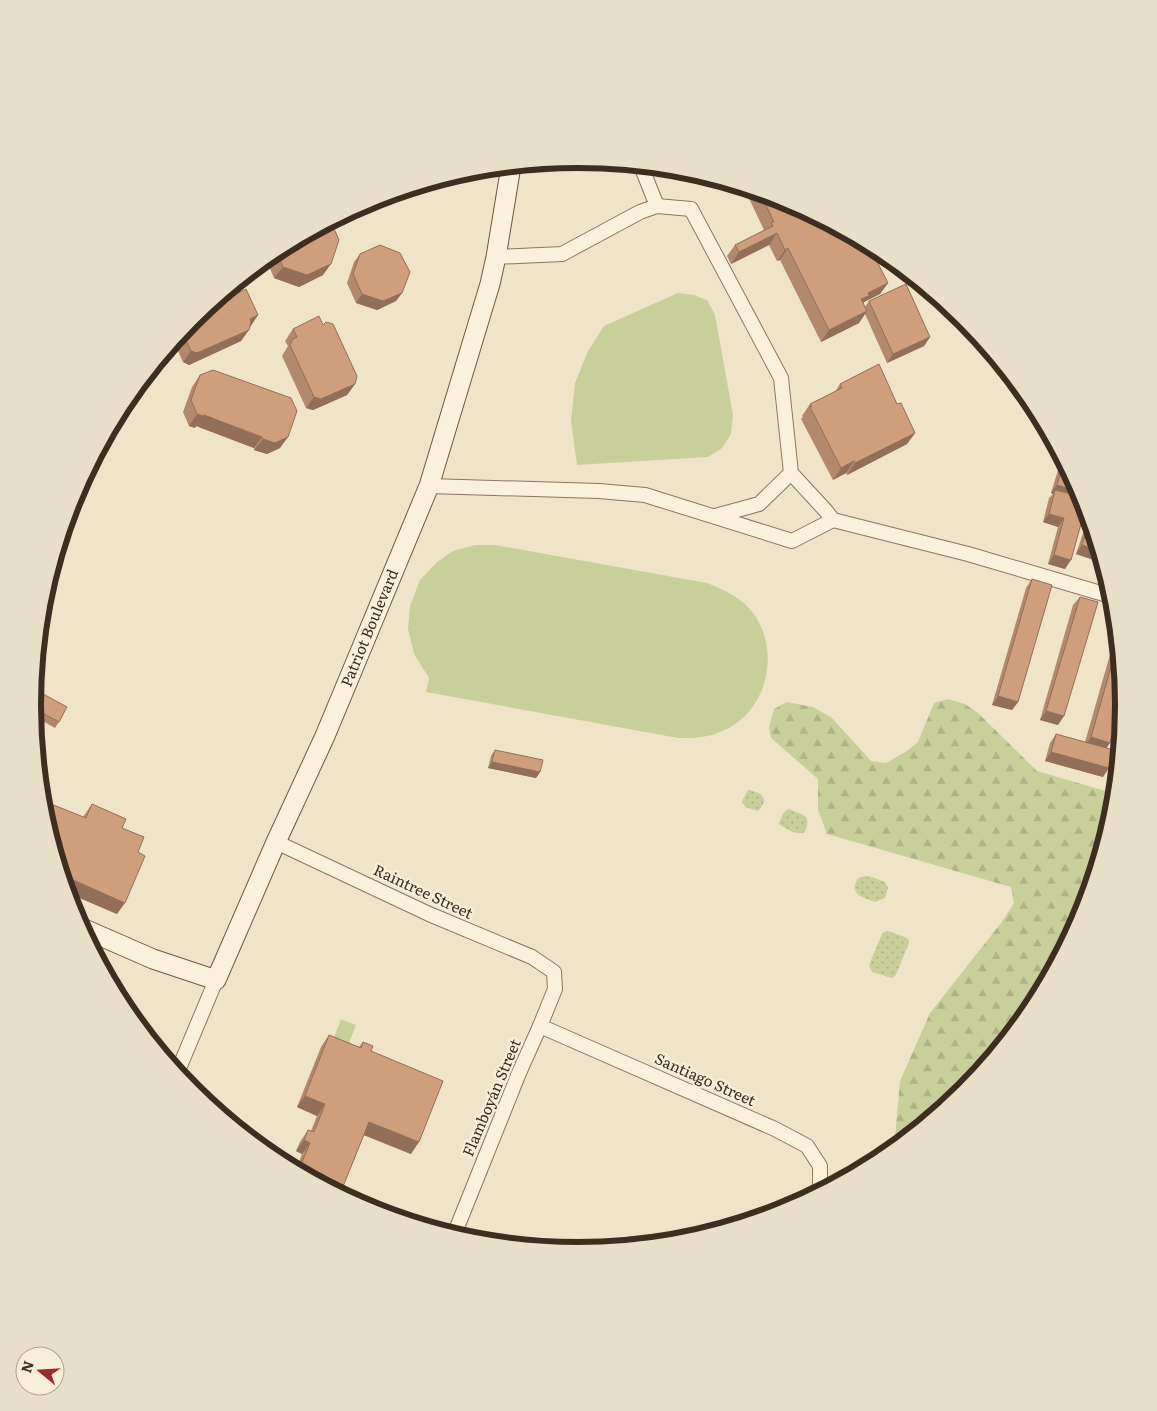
<svg xmlns="http://www.w3.org/2000/svg" width="1157" height="1411" font-family="Literata,serif">
<defs>
<pattern id="green-dots" width="8" height="8" patternUnits="userSpaceOnUse" patternTransform="scale(1.25)"><rect width="8" height="8" fill="#c9cf9b"/><path d="M2 2h.1M6 6h.1" fill="none" stroke="#aeb285" stroke-width="1.8" stroke-linecap="round"/></pattern>
<pattern id="forest-firs" width="22" height="20" patternUnits="userSpaceOnUse" patternTransform="scale(1.25)"><rect width="22" height="20" fill="#c9cf9b"/><path d="M5 1l3.5 6h-7zM16 11l3.5 6h-7z" fill="#aeb285"/></pattern>
</defs>
<rect width="100%" height="100%" fill="#f0e4c8"/>
<g fill="url(#green-dots)">
<path d="M748,790C762,792 770,799 758,811L745,807L742,801Z"/>
<path d="M789,809C804,816 812,814 805,832C796,836 786,829 779,824C781,818 783,811 789,809Z"/>
<path d="M865,876L872,877L885,882L888,888L885,898L875,902C865,898 850,895 856,882C858,877 860,877 865,876Z"/>
<polygon points="888,931 905,937 909,940 909,943 896,975 892,978 872,972 869,965 882,934 884,932"/>
</g>
<polygon fill="url(#forest-firs)" points="948,699 965,704 978,713 1037,771 1116,794 1114,812 1083,915 1032,1009 964,1092 894,1149 900,1081 930,1013 1001,923 1014,903 1011,887 827,834 818,810 818,779 771,738 769,727 774,709 787,702 813,707 832,718 871,761 886,763 907,751 918,742 934,703"/>
<g fill="#c9cf9b">
<polygon points="678,293 694,295 707,300 715,315 733,415 731,434 722,448 708,457 577,465 571,421 575,383 588,351 604,326"/>
<path d="M475,545H495L707,583C726,590 745,600 756,617C781,657 765,715 720,732C706,738 693,738 678,738L426,692L429,678L414,654L408,629L410,606L420,580L437,562L453,551Z"/>
<polygon points="341,1019 356,1025 345,1054 330,1048"/>
</g>
<g fill="none" stroke-linecap="round" stroke-linejoin="round">
<defs>
<g id="street">
<polyline points="641,166 657,206"/>
<polyline points="496,257 562,254 640,212 657,206 691,209 781,378 791,473 826,511 833,520 968,554 1114,597"/>
<polyline points="429,486 599,491 645,495 792,541 833,520"/>
<polyline points="715,516 759,504 791,473"/>
<polyline points="276,842 429,914 532,957 554,972 555,989 540,1026 519,1073 454,1235"/>
<polyline points="540,1026 775,1129 807,1146 820,1166 820,1189 818,1194"/>
<polyline points="177,1073 216,980"/>
</g>
<g id="secondary">
<path id="s1" d="M82,928L153,959L216,980L276,842L325,736L429,486L490,284L496,257L511,166"/>
</g>
</defs>
<use href="#street" stroke="#8d765c" stroke-width="16"/>
<use href="#secondary" stroke="#6f573f" stroke-width="21"/>
<use href="#street" stroke="#faf1dc" stroke-width="14"/>
<use href="#secondary" stroke="#faf1dc" stroke-width="19"/>
</g>
<g fill="#b2896c">
<polygon points="744,188 788,201 888,283 880,294 864,302 863,304 865,307 869,301 930,337 924,346 887,363 865,314 859,323 821,342 780,260 777,261 769,245 731,264 727,256 735,245 764,230"/>
<polygon points="331,222 323,275 299,287 274,278 266,259 275,251"/>
<polygon points="360,254 402,293 396,301 377,310 356,303 347,283 354,262"/>
<polygon points="238,293 258,315 241,341 189,365 183,362 174,342 193,319"/>
<polygon points="323,325 355,384 347,395 313,410 306,408 282,356 288,346 285,341 293,329"/>
<polygon points="200,375 280,448 267,454 254,450 254,448 196,426 195,428 189,426 183,412 192,387"/>
<polygon points="840,384 897,404 915,433 907,444 847,475 846,473 833,480 801,419 803,417 802,416 810,404 835,392"/>
<polygon points="1062,457 1080,491 1077,496 1065,569 1048,564 1058,527 1043,522 1049,498 1053,494 1051,493"/>
<polygon points="1089,515 1103,563 1076,554"/>
<polygon points="1106,572 1110,585 1102,583"/>
<polygon points="1032,579 1018,702 1012,710 992,705 1026,588"/>
<polygon points="1080,597 1058,725 1040,720 1073,605"/>
<polygon points="1117,630 1124,696 1107,748 1103,777 1045,761 1050,743 1056,734 1085,742"/>
<polygon points="32,706 59,722 55,728 34,716"/>
<polygon points="495,750 540,772 536,778 488,768 491,756"/>
<polygon points="51,804 83,817 92,804 122,828 138,852 117,914 68,893 44,814"/>
<polygon points="329,1035 359,1047 363,1042 371,1051 411,1154 364,1135 340,1194 296,1170 302,1154 296,1151 300,1142 308,1130 311,1131 317,1116 297,1107 321,1047"/>
</g>
<g fill="#916f58">
<polygon points="681,170 685,170 690,171 679,172"/>
<polygon points="425,184 374,208 366,205 370,201"/>
<polygon points="777,233 769,245 731,264 739,252"/>
<polygon points="788,248 780,260 777,261 785,250"/>
<polygon points="331,264 323,275 299,287 274,278 283,267"/>
<polygon points="888,283 880,294 864,302 861,307 861,299 868,293"/>
<polygon points="402,293 396,301 377,310 356,303 362,294"/>
<polygon points="867,311 859,323 821,342 829,330"/>
<polygon points="258,315 250,327 250,319"/>
<polygon points="249,330 241,341 189,365 183,362 191,351"/>
<polygon points="930,337 924,346 887,363 893,354"/>
<polygon points="355,384 347,395 313,410 306,408 314,397"/>
<polygon points="197,414 204,415 262,437 254,448 196,426 195,428 189,426"/>
<polygon points="915,433 907,444 847,475 855,463"/>
<polygon points="288,437 280,448 267,454 254,450 263,439"/>
<polygon points="854,461 846,473 833,480 841,468"/>
<polygon points="1057,485 1080,492 1074,501 1055,490 1053,494 1051,493"/>
<polygon points="1049,514 1064,518 1058,527 1043,522"/>
<polygon points="1082,545 1099,551 1103,563 1076,554"/>
<polygon points="1054,555 1071,560 1065,569 1048,564"/>
<polygon points="1107,576 1110,585 1102,583"/>
<polygon points="998,696 1018,702 1012,710 992,705"/>
<polygon points="1046,711 1064,716 1058,725 1040,720"/>
<polygon points="1091,737 1110,743 1102,754 1083,749"/>
<polygon points="1051,752 1109,768 1103,777 1045,761"/>
<polygon points="492,762 540,772 536,778 488,768"/>
<polygon points="60,869 67,872 125,903 117,914 68,893"/>
<polygon points="305,1096 325,1104 317,1116 297,1107"/>
<polygon points="369,1122 419,1142 411,1154 361,1134"/>
<polygon points="304,1140 310,1143 302,1154 296,1151"/>
</g>
<g fill="#cf9f7d" stroke="#916f58">
<polygon points="760,193 788,201 868,244 888,283 868,293 869,296 861,299 867,311 829,330 788,248 785,250 777,233 739,252 735,245 773,226 771,223 774,222"/>
<polygon points="331,222 339,240 331,264 307,275 283,267 276,251"/>
<polygon points="380,245 400,253 410,272 402,293 383,301 362,294 353,274 360,254"/>
<polygon points="906,284 930,337 893,354 869,301"/>
<polygon points="232,287 236,289 238,293 246,289 258,315 250,319 251,322 249,330 197,353 191,351 182,332 193,319"/>
<polygon points="319,316 323,325 326,322 333,324 357,376 355,384 321,399 314,397 290,345 293,339 297,337 293,329"/>
<polygon points="879,364 897,404 901,403 915,433 855,463 854,461 841,468 810,407 812,406 810,404 842,388 840,384"/>
<polygon points="213,370 291,398 297,411 288,437 275,443 263,439 262,437 204,415 203,416 197,414 191,400 200,375"/>
<polygon points="1064,461 1080,491 1080,492 1057,485"/>
<polygon points="1055,490 1083,497 1086,506 1071,560 1054,555 1064,518 1049,514"/>
<polygon points="1090,521 1099,551 1082,545"/>
<polygon points="1032,579 1052,585 1018,702 998,696"/>
<polygon points="1080,597 1098,602 1064,716 1046,711"/>
<polygon points="1118,643 1124,696 1110,743 1091,737"/>
<polygon points="34,689 67,707 59,722 33,708"/>
<polygon points="1056,734 1114,750 1109,768 1051,752"/>
<polygon points="495,750 543,760 540,772 492,762"/>
<polygon points="51,804 86,818 92,804 126,819 122,828 144,837 138,852 145,856 125,903 64,876 67,872 60,869 44,816 45,813 47,814"/>
<polygon points="329,1035 361,1048 363,1042 373,1046 371,1051 443,1081 419,1142 369,1122 340,1194 298,1172 310,1143 304,1140 308,1130 314,1132 325,1104 305,1096"/>
</g>
<g text-anchor="middle" stroke-width="5" stroke-linejoin="round" paint-order="stroke">
<g font-size="15" fill="#3d2e20" stroke="#f7eed8">
<text dy="5" stroke="none"><textPath href="#s1" startOffset="528">Patriot Boulevard</textPath></text>
<text transform="translate(423 892) rotate(25)" y="5">Raintree Street</text>
<text transform="translate(705 1080) rotate(24)" y="5">Santiago Street</text>
<text transform="translate(492 1098) rotate(-67)" y="5">Flamboyán Street</text>
</g>
</g>
<path d="M0 0H1157V1411H0ZM41 705a537 537 0 1 1 1074 0a537 537 0 1 1-1074 0Z" fill="#e8dfc9" fill-rule="evenodd"/>
<path fill="none" stroke="#3d2e20" stroke-width="6" d="M41 705a537 537 0 1 1 1074 0a537 537 0 1 1-1074 0Z"/>
<g transform="translate(40 1371) rotate(288)"><circle r="24" fill="#f7eed8" stroke="#ada18e"/>
<path d="M0-4L9 19L0 12L-9 19Z" fill="#9e2a2b"/>
<text y="-8" font-size="14" font-weight="bold" text-anchor="middle" fill="#3d2e20">N</text>
</g>
</svg>
